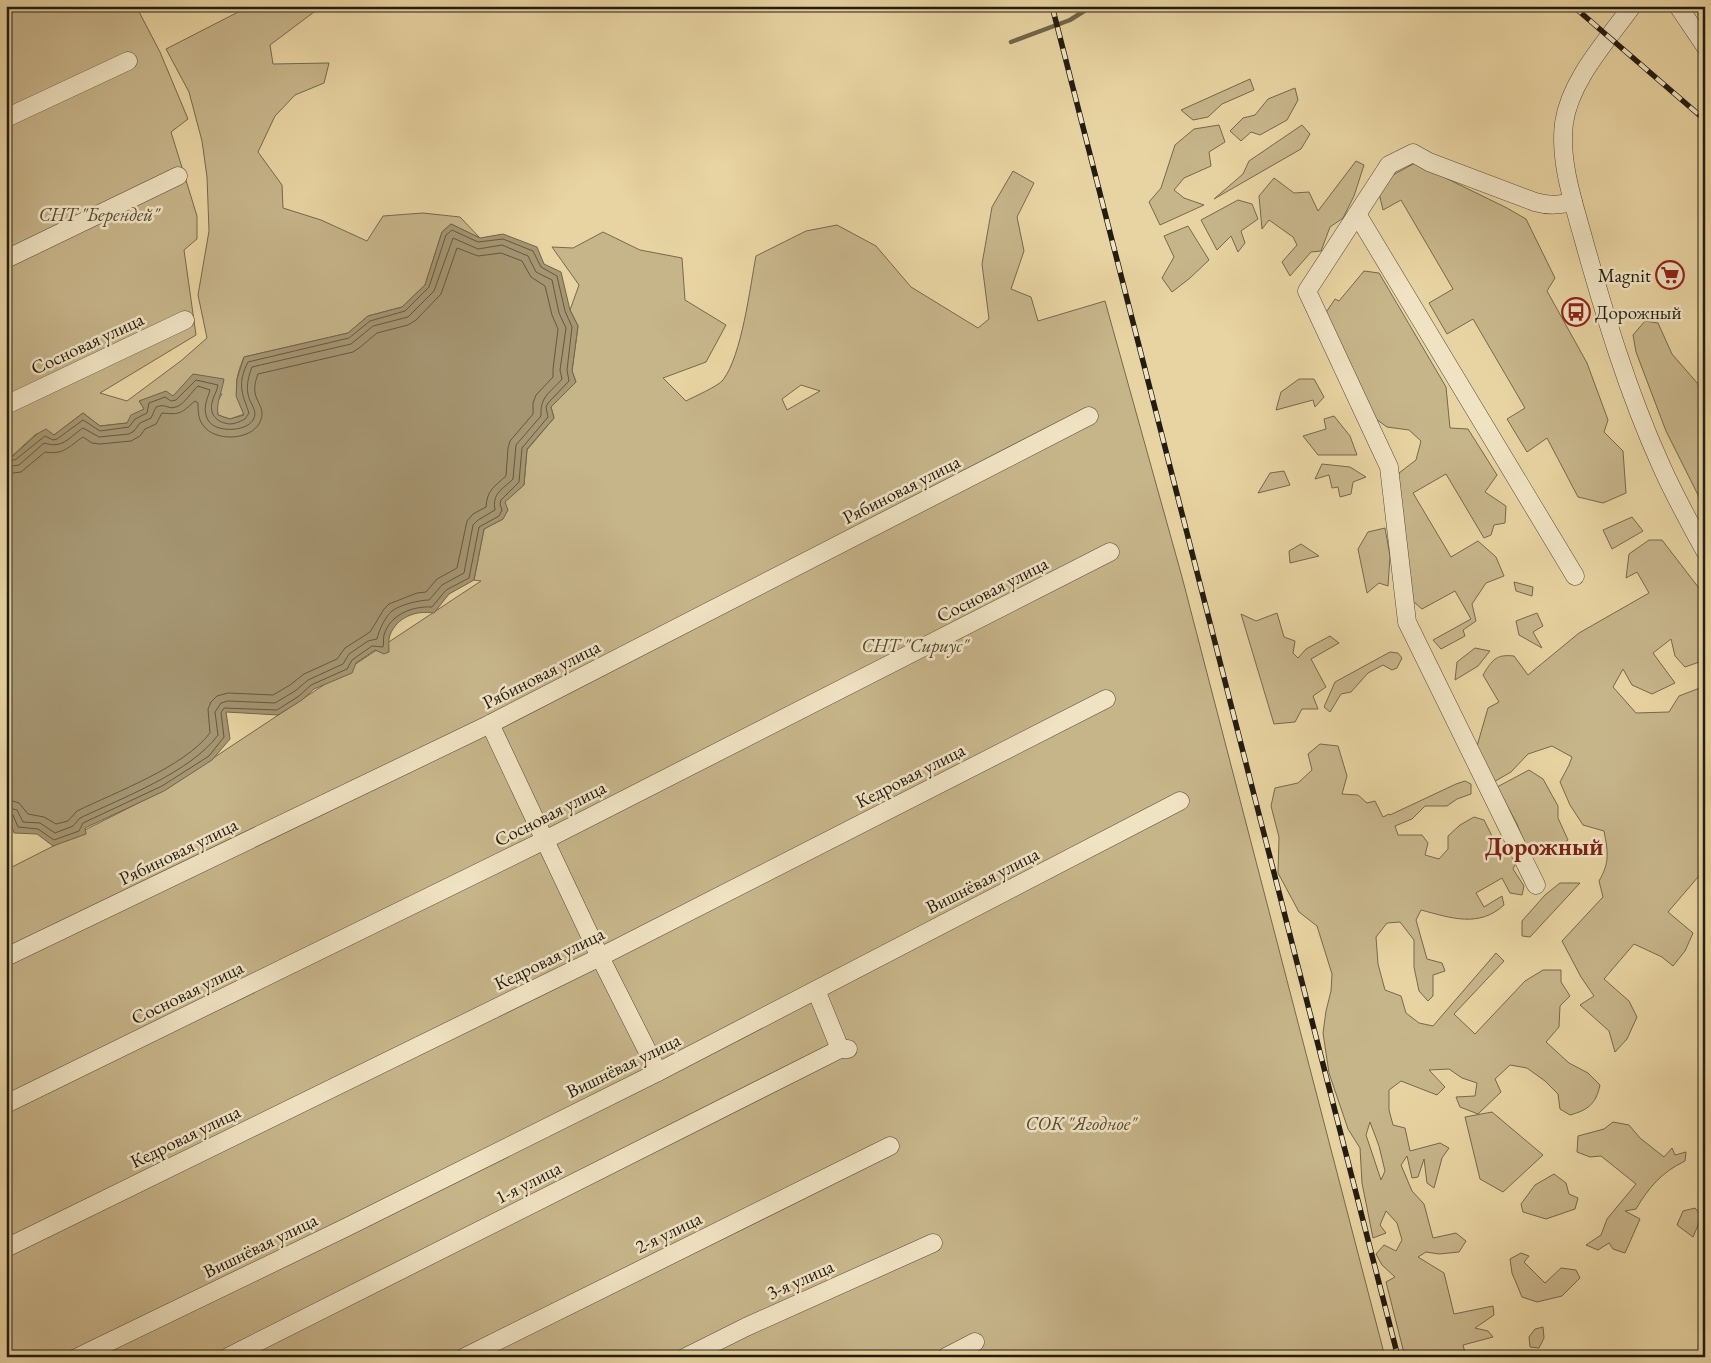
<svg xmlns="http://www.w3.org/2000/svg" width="1711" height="1363" font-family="'EB Garamond',serif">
<rect width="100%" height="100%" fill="#e8d4a2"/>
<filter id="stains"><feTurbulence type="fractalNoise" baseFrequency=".004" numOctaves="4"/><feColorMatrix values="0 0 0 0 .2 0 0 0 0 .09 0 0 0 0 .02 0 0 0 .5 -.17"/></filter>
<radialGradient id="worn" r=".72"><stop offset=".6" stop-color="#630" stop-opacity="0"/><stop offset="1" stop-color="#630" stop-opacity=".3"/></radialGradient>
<g fill="#c7b58a" stroke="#75684e" fill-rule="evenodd">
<path d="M6,6H136L160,52L188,119L171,132L197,216V239L184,250L196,335L100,393L127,401L182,360L207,338L198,295L209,231L207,177L202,141L189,92L166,49L250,6H322L270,45L273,64L329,63L324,83L295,95L275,116L258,152L282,185L283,208L321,220L367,241L383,216L423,213L460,217L480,238L451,224L442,232L425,285L402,307L368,316L348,333L244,357C234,381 234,392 244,414L230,419L218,415L216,404L222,394L173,397L140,401L144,409L127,423L100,426L83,413L54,435L36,434L12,456L6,455Z"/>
<polygon points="1250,79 1254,90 1222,104 1208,117 1193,120 1181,110"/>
<polygon points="1295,88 1298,100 1287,120 1260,135 1251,132 1241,141 1230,131 1243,118 1255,115 1268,99"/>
<polygon points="1219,125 1225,142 1209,152 1211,166 1184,178 1174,190 1184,198 1204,205 1160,225 1149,202 1161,188 1175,145 1194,129"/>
<polygon points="1302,125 1310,134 1301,149 1214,199 1243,174 1249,161"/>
<polygon points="1356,161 1364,165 1354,196 1343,218 1330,227 1321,251 1311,252 1290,276 1282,262 1297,245 1293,237 1269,220 1262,229 1259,196 1274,178 1294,193 1309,192 1318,211"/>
<polygon points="1415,163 1507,208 1526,219 1555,278 1547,291 1587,363 1608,420 1604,432 1623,451 1626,493 1603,503 1578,497 1547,438 1527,452 1507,419 1525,408 1473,319 1447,334 1429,303 1453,289 1401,200 1383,210 1379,193 1391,176"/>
<path d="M1013,171L1034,183L1017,217L1024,251L1011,289L1031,297L1038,321L1105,301L1182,577L1385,1357H6V870L168,788L481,581L474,580L484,529L503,519L504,502L524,485L527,450L554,418L551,407L576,382L572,371L578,326L570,310L579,285L552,247L573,248L603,232L640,250L682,258L685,300L726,325L706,362L663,378L686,401C695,396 717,387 723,380C742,355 750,287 756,256L806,231L837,225L876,246L911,287L978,328L989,319L982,264L992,207ZM801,385L820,391L787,410L782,399Z"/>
<polygon points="1238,200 1252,204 1258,219 1241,231 1245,243 1238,252 1231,236 1217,250 1201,220"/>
<polygon points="1188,226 1209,260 1190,278 1172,292 1162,278 1174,257 1164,236"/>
<polygon points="1364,271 1379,273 1446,387 1450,428 1468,429 1497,475 1485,492 1506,506 1505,523 1494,525 1491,535 1484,538 1446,474 1413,493 1451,557 1478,541 1496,557 1504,576 1486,583 1472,604 1476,621 1463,630 1465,636 1441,649 1433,640 1471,619 1455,591 1422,609 1407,596 1393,496 1399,473 1416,460 1421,441 1409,430 1387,427 1369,414 1325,314 1335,299 1339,301"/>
<polygon points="1645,321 1658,323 1672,354 1705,392 1705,509 1666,431 1636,352 1633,335"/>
<polygon points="1299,379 1314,379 1324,397 1315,407 1313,400 1276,410 1281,392"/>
<polygon points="1334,416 1350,436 1357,455 1318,455 1303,436 1326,429 1324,419"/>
<polygon points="1322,464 1350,467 1366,477 1353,482 1351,494 1340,497 1338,487 1332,488 1329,475 1315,479"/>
<polygon points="1284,471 1290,485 1258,493 1270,473"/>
<polygon points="1632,517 1643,531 1612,549 1603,530"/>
<polygon points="1385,528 1390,556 1388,586 1379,583 1367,593 1358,549 1368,532"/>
<path d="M1649,540H1662L1705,596V660L1685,667L1675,656L1671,639L1653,653L1675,683L1652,694L1632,685L1623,669L1613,687L1636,713L1669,712L1679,696L1705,686V879L1698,877L1668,912L1693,933L1685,951L1673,966L1662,957L1634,944L1604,979L1629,1001L1637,1017L1627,1039L1615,1052L1609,1031L1580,1005L1594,996L1581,977L1562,941L1603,897L1599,881C1610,862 1608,852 1604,831L1583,825L1570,805L1560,782L1569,765L1572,757L1552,746L1528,754L1511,772L1492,783L1475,753L1488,708L1499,702L1483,675C1492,660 1496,654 1514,656L1528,675L1579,633L1649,593L1637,572L1626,578L1629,554Z"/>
<polygon points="1301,544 1319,556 1290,563 1289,551"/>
<polygon points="1514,582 1533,587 1532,596 1516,591"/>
<polygon points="1277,613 1284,637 1295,641 1293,653 1298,658 1306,649 1330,636 1339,643 1311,659 1326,687 1313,696 1318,709 1302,709 1295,722 1274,724 1241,614 1256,621"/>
<polygon points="1537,613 1543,626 1533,632 1542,648 1519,635 1516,621"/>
<polygon points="1475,648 1490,651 1478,666 1455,680 1457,662"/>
<polygon points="1390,652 1398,653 1402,658 1397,668 1392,670 1383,665 1368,673 1351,692 1341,694 1330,712 1324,707 1335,682"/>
<path d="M1320,744L1338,746L1347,776L1342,794L1358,795L1367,803L1375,801L1383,817L1389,814L1390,815L1456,784L1465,781L1471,784V794L1457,799L1447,806H1425L1412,819L1395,826L1398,835H1422L1428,843L1425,855L1439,859L1448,849V836L1460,825L1474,817L1484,820L1491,834L1493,846L1509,851L1517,861L1513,869L1524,886L1522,895L1510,893L1502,878L1476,893L1484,907L1502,896L1504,905C1479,928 1451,918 1421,910L1416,920L1427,959L1442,963L1445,971L1433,975V996L1428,1001L1419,991L1414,967V940L1400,922L1387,923L1376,937L1378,964L1385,990L1401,996L1406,1013L1419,1023L1433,1026L1496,953L1504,961L1454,1014L1475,1034L1525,981L1543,970H1561V982L1570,996L1560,1006L1559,1027L1546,1042L1569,1063L1588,1073L1600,1085C1596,1104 1588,1110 1570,1115L1560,1109L1558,1094L1545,1081L1527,1068L1510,1065L1495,1079L1501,1092L1478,1114L1460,1107L1456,1097L1475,1096L1477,1083L1462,1078L1449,1069L1429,1070L1445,1087L1437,1095L1401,1081L1389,1090V1110L1393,1125L1405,1128L1410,1151L1440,1143L1449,1148L1442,1158L1434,1188L1427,1183L1424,1159L1418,1177L1412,1178L1407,1156L1401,1165L1412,1191L1424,1204L1433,1238L1456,1233L1466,1241L1459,1252L1439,1254L1426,1252L1418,1257L1444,1273L1454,1314L1493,1306L1494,1315L1475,1328L1488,1331L1493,1337L1463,1345L1466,1357H1405L1386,1282L1395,1277L1382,1265L1376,1254L1384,1245L1396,1251L1402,1240L1397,1223L1386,1211L1380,1225L1386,1233L1373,1238L1362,1183L1360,1148L1348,1129L1329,1073L1323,1033L1326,1011L1331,991L1332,974L1317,926L1299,912L1278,873L1279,837L1271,806L1275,788L1298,783L1312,770L1308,754ZM1370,1122L1379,1146L1385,1171L1381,1180L1366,1135Z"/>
<polygon points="1529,770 1543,779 1558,806 1558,818 1568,840 1556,850 1526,848 1517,824 1497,787"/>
<polygon points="1560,883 1580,883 1530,937 1522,936 1522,921 1545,895"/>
<polygon points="1492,1112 1543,1155 1503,1192 1480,1179 1465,1117"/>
<path d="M1613,1122L1629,1125L1640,1138L1664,1157L1672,1148L1675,1155L1686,1152L1685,1161C1662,1172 1649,1187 1636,1209L1625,1211L1640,1219L1625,1253L1613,1249L1609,1243L1598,1250L1586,1245L1601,1235L1607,1219L1636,1184L1601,1156L1590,1157L1577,1152L1578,1136L1604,1129Z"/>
<polygon points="1554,1174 1566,1183 1569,1194 1578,1198 1575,1209 1546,1219 1523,1212 1521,1204 1535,1185"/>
<polygon points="1695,1208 1702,1216 1693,1237 1677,1225 1683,1211"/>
<polygon points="1521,1253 1529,1256 1524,1262 1545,1283 1561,1268 1576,1270 1580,1278 1562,1296 1537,1302 1522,1297 1512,1273 1510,1259"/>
<polygon points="1543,1327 1544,1338 1539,1348 1530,1347 1529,1337 1535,1329"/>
</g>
<path fill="#a59571" stroke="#71654b" d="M451,224L480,238L503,234L537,247L544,264L561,272L570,310L578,326L572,371L576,382L551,407L554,418L527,449L524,485L505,502L508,510L503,519L484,529L474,580L449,594L434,613C416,610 397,617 390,635C388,640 389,647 389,652L384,654L375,650L356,663L352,673L314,689L302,700L278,715L226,712L230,739L212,760L164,791L85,828L86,834L53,846L37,834L14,833L9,819L6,818V455L13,456L37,434L46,429L54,435L83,413L100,426L127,423L131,415L144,409L139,401L166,391L173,396L193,374L224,379C222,392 216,402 218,415L230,419L244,415L236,396L237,379L244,357L348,333L368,316L402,307L425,285L442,232Z"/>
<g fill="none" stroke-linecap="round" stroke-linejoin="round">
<g stroke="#645842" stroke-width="1">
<path d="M6,460H15L45,436L53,440L57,439L83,420L100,431L129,427L135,419L147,413L149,403L165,397L171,401L176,400L196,380L218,385C217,392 213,396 212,403C209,415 218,423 230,424C235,424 241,421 245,419L249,413C242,393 237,384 248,362L349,338L370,321L405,311L429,287L446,235L452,230L478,242L503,239L533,251L541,267L557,276L565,311L572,327L567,370L569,381L548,403L546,407L548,417L522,448L519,482L501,500L500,504L502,510L499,516L479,527L469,578L446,590L432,607C413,606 390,614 384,635C383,639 384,643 383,647L372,646L352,660L347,669L311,685L299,696L277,710L224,708L221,713L224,737L209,756L162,786L83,823L79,831L54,840L38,829L18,827L13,815L6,813"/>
<path d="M6,467L19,465L44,443C63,449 68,438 83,428L99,437L129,434L134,431L140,423L151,418L156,407C168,403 167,410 176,407C185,404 191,392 198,386L210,390C207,400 202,409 208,420C215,433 246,432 253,420C259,411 249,403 248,394C246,385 249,375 252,367L351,344L373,326L408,317L434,291L453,238L478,249L502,245L528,256L536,272L552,280L559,313L566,328L560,370L562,379C550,393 540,396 541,416L516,445L513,479C502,490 492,493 495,510L478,520L473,525L464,573L442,585L429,600C420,600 399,605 392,611C385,617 379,630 377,639L368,641L349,654L343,664L308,680L295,691L275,703L228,701L221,703L215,712L218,735C191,772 122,798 80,818L73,826L55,833L40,823L23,822L17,810L6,807"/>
<path d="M6,474L21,472L45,452C64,455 68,447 83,437L92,443L100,444L131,441L140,436L145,429L156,424L162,413C181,415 181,413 195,401L198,403C198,410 198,419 203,425C214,442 251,441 260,422C266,410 257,403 255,393C254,386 256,379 258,374L353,352L359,348L377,333L408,325L416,320L441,294L457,248L478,256L501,253L522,261L531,277L545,286L552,315L558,329L553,369V377L536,395L533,403V414L510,441L508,448L506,476C494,487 487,490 486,507L473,514L467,521L457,568L437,579L426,592L417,593L389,604L384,609L370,632L345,648L337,659L304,674L290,685L273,695L228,693L217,696L211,702L208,709L210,733C184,767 116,792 77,811L68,821L56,824L44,817L28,814L19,803L6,799"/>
</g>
<polyline stroke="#71654b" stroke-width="4.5" points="1011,42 1070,20 1092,6"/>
<defs>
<g id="minor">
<path d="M1632,6C1607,41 1570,80 1564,123C1559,162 1574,204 1584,241C1605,316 1628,392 1660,463C1673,493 1689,522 1705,551"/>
<polyline points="1678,6 1705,46"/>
<polyline points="6,118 128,61"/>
<polyline points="1357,214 1575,576"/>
<polyline points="6,259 178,176"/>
<polyline points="6,405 185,320"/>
<polyline points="490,724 600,957 658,1072"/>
<path d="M1536,885L1407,622L1389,467L1307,291L1389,165L1413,153L1429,162L1535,202C1549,206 1559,205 1573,202"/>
<polyline points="6,957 490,724 1089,416"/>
<polyline points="816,990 840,1049"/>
<polyline points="6,1104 545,840 1110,552"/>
<polyline points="6,1248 600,957 1106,699"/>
<polyline points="78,1357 347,1227 658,1072 1180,801"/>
<polyline points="228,1357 840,1049 848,1049"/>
<polyline points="465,1357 890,1146"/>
<polyline points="686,1357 746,1327 933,1243"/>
<polyline points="946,1357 975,1342"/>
</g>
</defs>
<use href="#minor" stroke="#544a36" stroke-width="19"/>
<use href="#minor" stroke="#f0e3c3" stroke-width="18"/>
<defs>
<g id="rail">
<polyline points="1052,6 1398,1357"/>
<polyline points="1573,6 1705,120"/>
</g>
</defs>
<use href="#rail" stroke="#231c12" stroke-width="5.5"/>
<use href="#rail" stroke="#f0e3c3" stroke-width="4" stroke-dasharray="11" stroke-linecap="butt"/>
</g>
<defs>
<symbol id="supermarket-ring" viewBox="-11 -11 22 22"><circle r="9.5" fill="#f0e3c3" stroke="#8f2418" stroke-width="1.5"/><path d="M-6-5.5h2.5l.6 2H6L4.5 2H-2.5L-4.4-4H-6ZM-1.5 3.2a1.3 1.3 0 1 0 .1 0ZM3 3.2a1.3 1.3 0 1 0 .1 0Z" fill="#8f2418"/></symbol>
<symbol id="bus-ring" viewBox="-11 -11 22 22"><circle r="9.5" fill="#f0e3c3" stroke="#8f2418" stroke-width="1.5"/><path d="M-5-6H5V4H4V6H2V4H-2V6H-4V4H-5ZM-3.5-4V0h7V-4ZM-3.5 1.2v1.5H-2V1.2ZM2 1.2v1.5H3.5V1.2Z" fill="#8f2418"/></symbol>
</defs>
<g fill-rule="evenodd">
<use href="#supermarket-ring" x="1654" y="259" width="32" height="32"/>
<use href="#bus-ring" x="1560" y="296" width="32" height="32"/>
</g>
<g text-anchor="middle" stroke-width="5" stroke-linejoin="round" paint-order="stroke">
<g font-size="19" font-style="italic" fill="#544a36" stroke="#f0e3c3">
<text x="99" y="221">СНТ "Берендей"</text>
<text x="915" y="652">СНТ "Сириус"</text>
<text x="1081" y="1130">СОК "Ягодное"</text>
</g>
<g font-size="19" fill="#231c12" stroke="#f0e3c3" text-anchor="end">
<text x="1651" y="282">Magnit</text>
<text x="1595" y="319" text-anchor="start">Дорожный</text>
</g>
<g font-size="19" fill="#231c12" stroke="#f0e3c3">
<text transform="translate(87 343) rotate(-25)" y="7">Сосновая улица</text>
<text transform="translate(901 489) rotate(-27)" y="7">Рябиновая улица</text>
<text transform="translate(992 589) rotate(-27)" y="7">Сосновая улица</text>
<text transform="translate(541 674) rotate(-27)" y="7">Рябиновая улица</text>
<text transform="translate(910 775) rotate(-27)" y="7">Кедровая улица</text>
<text transform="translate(550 813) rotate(-27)" y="7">Сосновая улица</text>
<text transform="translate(178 851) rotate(-26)" y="7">Рябиновая улица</text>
<text transform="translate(982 880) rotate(-27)" y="7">Вишнёвая улица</text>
<text transform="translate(549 958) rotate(-26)" y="7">Кедровая улица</text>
<text transform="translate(187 992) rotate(-26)" y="7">Сосновая улица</text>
<text transform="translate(623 1065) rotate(-26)" y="7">Вишнёвая улица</text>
<text transform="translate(185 1136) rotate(-26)" y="7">Кедровая улица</text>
<text transform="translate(528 1182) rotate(-27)" y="7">1-я улица</text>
<text transform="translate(668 1232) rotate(-26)" y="7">2-я улица</text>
<text transform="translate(260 1245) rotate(-26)" y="7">Вишнёвая улица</text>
<text transform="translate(800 1279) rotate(-24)" y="7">3-я улица</text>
</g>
<g font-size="24" font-weight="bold" fill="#7a1f14" stroke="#f0e3c3">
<text x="1544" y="855">Дорожный</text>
</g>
</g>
<rect width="1711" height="1363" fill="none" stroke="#e8d4a2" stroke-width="25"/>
<rect x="8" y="8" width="1696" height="1348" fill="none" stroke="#231c12" stroke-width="2.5"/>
<rect x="12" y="12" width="1686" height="1338" fill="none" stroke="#231c12"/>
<rect width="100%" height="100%" filter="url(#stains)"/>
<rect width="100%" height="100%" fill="url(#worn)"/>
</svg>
